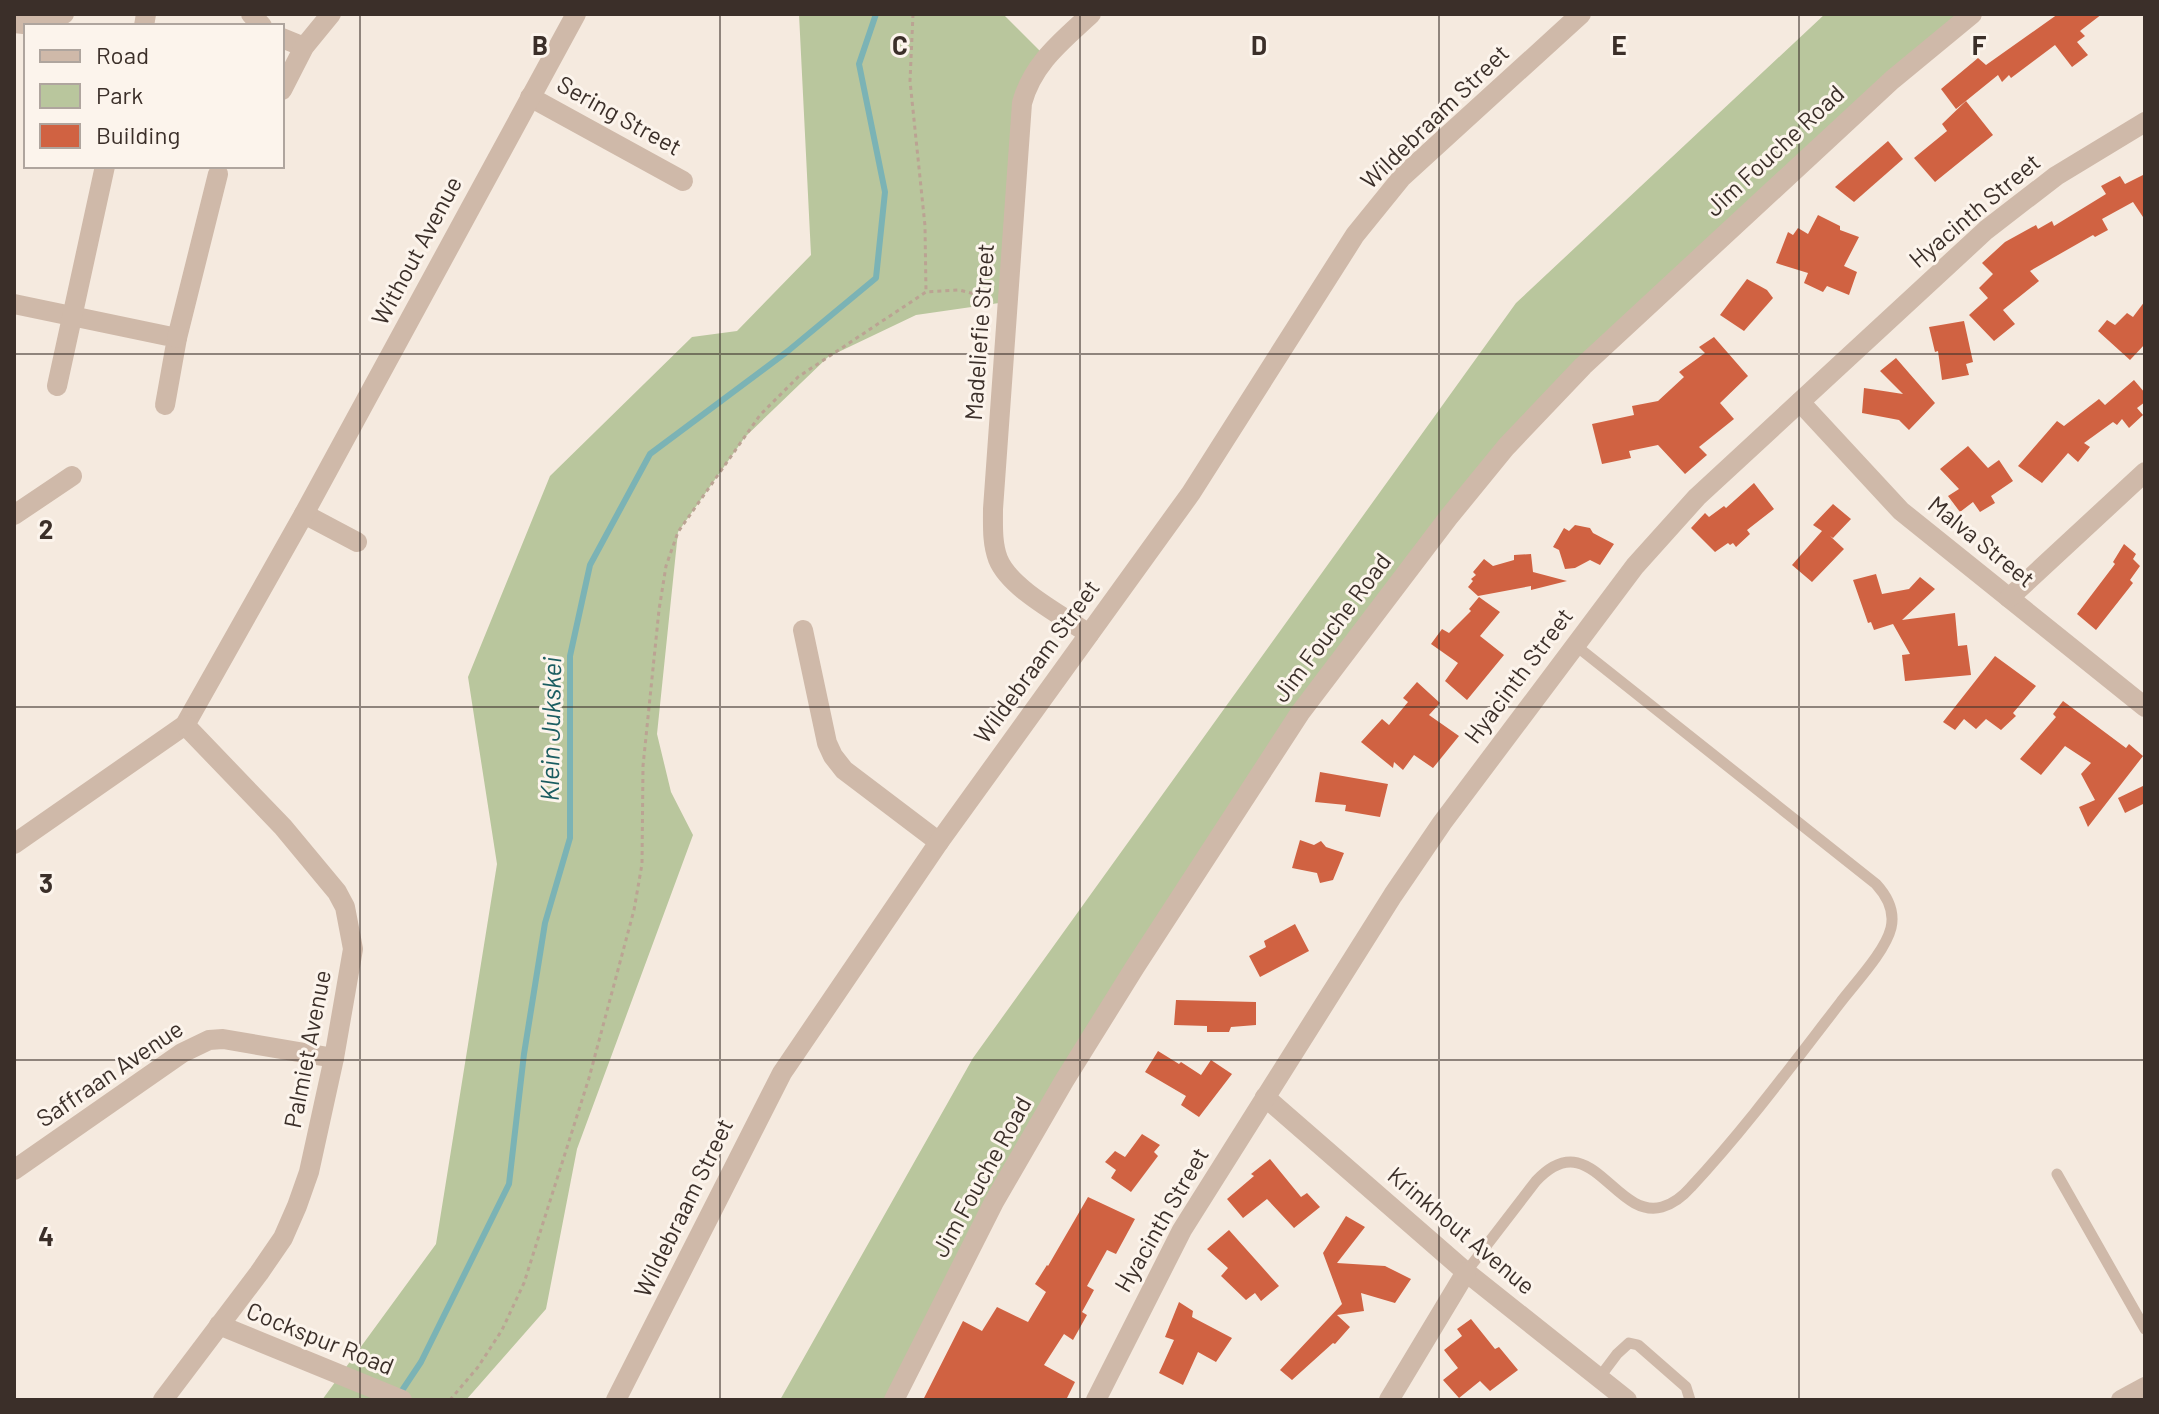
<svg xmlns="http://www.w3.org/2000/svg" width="2159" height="1414" font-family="Barlow,sans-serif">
<rect width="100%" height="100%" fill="#f5eadf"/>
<g fill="#b9c69d">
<polygon points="799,14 1003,14 1049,60 1034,79 1006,302 916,315 828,357 745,437 678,532 657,734 671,792 693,835 577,1149 546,1309 466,1400 322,1400 436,1244 497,864 468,677 550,476 692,337 737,331 811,255"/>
<polygon points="1825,14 1969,14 1534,415 1244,786 891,1400 780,1400 973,1058 1516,303"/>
</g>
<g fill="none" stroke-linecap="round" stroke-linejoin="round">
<polyline stroke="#7bb3b5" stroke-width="6" points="399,1395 421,1362 509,1184 524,1054 545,923 570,838 570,656 590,565 650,454 788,351 876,278 885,192 859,64 876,14"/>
</g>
<g fill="#d06242">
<polygon points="2058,14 2102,14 2080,31 2085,36 2077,42 2088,55 2072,67 2055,45 2011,78 2009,75 2002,82 1998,75 1956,109 1941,89 1978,58 1986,65"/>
<polygon points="1966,101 1993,135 1935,182 1914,158 1947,131 1942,124"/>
<polygon points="1888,141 1903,159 1854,202 1835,187"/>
<polygon points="2145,174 2145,220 2133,202 2102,219 2108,230 2095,237 2093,235 2030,271 2039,281 2003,310 2015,324 1994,341 1969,315 1988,298 1979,288 1993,274 1982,263 2005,242 2036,225 2038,229 2052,221 2054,226 2106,194 2101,186 2120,176 2125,184"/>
<polygon points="1818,215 1840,226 1840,230 1859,237 1844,266 1857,272 1849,295 1827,286 1823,292 1804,283 1808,273 1776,263 1788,232 1793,235 1798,228 1808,234"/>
<polygon points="1747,279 1767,290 1773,298 1744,331 1720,315"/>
<polygon points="2145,301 2145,344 2130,360 2098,331 2107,320 2115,325 2127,313 2133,317"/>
<polygon points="1964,321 1973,362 1966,364 1969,375 1942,380 1938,351 1935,352 1929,327"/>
<polygon points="1714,337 1748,376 1720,403 1734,419 1699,447 1707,455 1685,474 1658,445 1629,451 1631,458 1602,464 1592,424 1634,415 1632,406 1658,401 1684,377 1679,372 1705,353 1699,347"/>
<polygon points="1896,358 1935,403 1909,430 1899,420 1862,413 1864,388 1903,394 1880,371"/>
<polygon points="2134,380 2145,393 2145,402 2137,408 2143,415 2129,428 2122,419 2117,425 2113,422 2084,443 2090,447 2078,462 2068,453 2042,483 2018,466 2057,421 2064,426 2099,399 2105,405"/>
<polygon points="1968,446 1988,468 1999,460 2013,481 1991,496 1995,503 1980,512 1973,502 1960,512 1948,496 1959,489 1940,469"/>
<polygon points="1754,483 1774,509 1747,530 1750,534 1736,547 1733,543 1730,545 1728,543 1715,552 1691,528 1705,513 1709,517 1724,506 1726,508"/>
<polygon points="1833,504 1851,519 1833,538 1830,536 1844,549 1812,582 1792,565 1822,531 1813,525"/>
<polygon points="1575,525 1590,528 1593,533 1614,544 1600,565 1590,560 1575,568 1565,569 1559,550 1553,547 1564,528 1569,531"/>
<polygon points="2124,544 2136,554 2133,559 2140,566 2130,580 2133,583 2096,630 2077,614 2115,564 2113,562"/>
<polygon points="1531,554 1533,572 1567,581 1531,590 1531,586 1478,596 1468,587 1473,581 1471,579 1476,575 1473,572 1484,559 1493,566 1514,560 1514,555"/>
<polygon points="1876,574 1882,594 1909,589 1920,577 1935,589 1902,620 1955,613 1958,646 1967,645 1971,675 1905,681 1902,655 1910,654 1893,624 1874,630 1871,622 1868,623 1853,580"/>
<polygon points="1479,597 1500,612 1480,636 1504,655 1467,700 1445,681 1458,663 1431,644 1442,629 1449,633 1471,611 1469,609"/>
<polygon points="1995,656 2036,686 2013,713 2016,716 2001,730 1986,719 1976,729 1964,719 1955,730 1943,722"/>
<polygon points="1417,682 1440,703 1429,715 1459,736 1433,768 1414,755 1403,770 1394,762 1393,768 1361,742 1382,719 1389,725 1408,702 1403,698"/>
<polygon points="2063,701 2126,748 2129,744 2143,756 2088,827 2079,807 2095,800 2081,774 2091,763 2065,746 2041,775 2020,759 2056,717 2053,714"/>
<polygon points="1320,772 1388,784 1380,817 1345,811 1346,805 1315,802"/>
<polygon points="2145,785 2145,803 2125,813 2118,798"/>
<polygon points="1300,840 1314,845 1321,841 1326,847 1344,853 1333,880 1320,883 1317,873 1292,868"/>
<polygon points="1295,924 1309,951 1260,977 1249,956 1266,947 1264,941"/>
<polygon points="1176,1000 1256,1002 1256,1025 1231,1027 1229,1032 1207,1032 1207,1026 1174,1025"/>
<polygon points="1158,1051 1179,1064 1181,1062 1201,1075 1211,1060 1232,1074 1199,1117 1181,1105 1186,1096 1145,1072"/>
<polygon points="1142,1134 1160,1145 1154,1152 1158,1156 1131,1192 1111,1178 1116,1170 1105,1162 1115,1151 1125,1157"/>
<polygon points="1270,1159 1301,1197 1307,1193 1320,1207 1294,1228 1267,1199 1243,1218 1227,1199 1254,1176 1251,1174"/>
<polygon points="1088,1197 1135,1219 1116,1254 1107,1250 1087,1286 1094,1290 1082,1312 1087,1315 1073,1340 1064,1334 1044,1365 1075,1382 1066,1400 923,1400 963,1321 982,1331 997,1307 1028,1322 1046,1292 1035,1284 1047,1265 1048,1266"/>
<polygon points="1346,1216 1365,1227 1337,1263 1385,1266 1411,1279 1395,1303 1361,1293 1364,1311 1337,1315 1350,1327 1335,1344 1333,1343 1292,1380 1280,1370 1342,1304 1323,1253"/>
<polygon points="1229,1230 1279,1286 1261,1301 1255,1293 1246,1300 1221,1276 1228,1268 1207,1249"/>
<polygon points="1179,1302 1193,1311 1192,1317 1232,1338 1216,1362 1198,1352 1183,1385 1159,1373 1174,1340 1165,1337"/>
<polygon points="1471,1319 1495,1349 1499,1347 1518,1370 1490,1391 1480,1381 1459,1398 1443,1380 1458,1368 1444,1350 1462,1336 1457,1329"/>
</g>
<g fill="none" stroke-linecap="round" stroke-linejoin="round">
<g stroke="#bba393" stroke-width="3" stroke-dasharray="4 4" stroke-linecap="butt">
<polyline points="913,14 910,81 925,226 926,292"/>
<polyline points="450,1400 478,1367 502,1330 524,1283 589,1078 634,910 642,864 643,766 659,610 666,566 678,532 760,415 798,377 926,292 959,290 990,298"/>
</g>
<g stroke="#cfb9a9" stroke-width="11">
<polyline points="2057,1174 2145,1329"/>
<path d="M1466,1272L1536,1181C1591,1122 1614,1220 1662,1207C1673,1204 1684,1195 1691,1187C1745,1129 1792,1065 1840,1003C1855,983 1885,952 1891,928C1895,911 1887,896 1876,884L1575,645"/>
<polyline points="1599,1378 1617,1354 1629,1343 1638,1345 1686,1387 1690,1400"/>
</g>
<g stroke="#cfb9a9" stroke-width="20">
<polyline points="251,14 262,26"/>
<polyline points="14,23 33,25 64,14"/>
<polyline points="144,26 146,14"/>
<polyline points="282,38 304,47"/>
<polyline points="282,90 304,47 331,14"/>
<polyline points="530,97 683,181"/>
<polyline points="14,304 177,338 165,405"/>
<polyline points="177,338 218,174"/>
<polyline points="57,386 105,166"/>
<polyline points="1800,402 1901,511 2145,707"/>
<polyline points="304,514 357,542"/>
<polyline points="14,515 72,476"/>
<polyline points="2009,598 2145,472"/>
<polyline points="803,630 827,743 833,756 844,770 939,842"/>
<path d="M1089,634C1063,616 1010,589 998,559C992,543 993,526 993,509L1022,103C1033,63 1062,41 1091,14"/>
<polyline points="14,844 185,725 304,514 576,14"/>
<polyline points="1265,1097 1466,1272 1627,1400"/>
<polyline points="14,1170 182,1053 209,1040 223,1039 334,1058"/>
<polyline points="219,1325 402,1400"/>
<polyline points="163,1400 259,1273 283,1238 297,1206 309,1172 334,1058 353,949 345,907 337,892 283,827 185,725"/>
<polyline points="616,1400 782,1073 939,842 1191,493 1355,235 1402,177 1581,14"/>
<polyline points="1096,1400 1182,1230 1393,895 1442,823 1635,566 1697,497 1986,230 2056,176 2145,122"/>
<polyline points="1389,1400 1466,1272"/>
<polyline points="2121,1400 2145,1387"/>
</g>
<polyline stroke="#cfb9a9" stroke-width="20" points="894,1400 994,1202 1064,1081 1135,967 1300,713 1448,518 1506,447 1583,366 1892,80 1972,14"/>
</g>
<path fill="none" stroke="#3b2f29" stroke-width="2" stroke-opacity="0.55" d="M360,14V1400M720,14V1400M1080,14V1400M1439,14V1400M1799,14V1400M14,354H2145M14,707H2145M14,1060H2145"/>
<g text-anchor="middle" stroke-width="6" stroke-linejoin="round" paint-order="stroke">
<g font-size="24" fill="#3b2f29" stroke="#fcf4ec">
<text transform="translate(619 116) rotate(29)" y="8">Sering Street</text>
<text transform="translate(1435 117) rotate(-44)" y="8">Wildebraam Street</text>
<text transform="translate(1775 151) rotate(-43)" y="8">Jim Fouche Road</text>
<text transform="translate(1975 211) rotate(-40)" y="8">Hyacinth Street</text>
<text transform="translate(417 251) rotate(-62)" y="8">Without Avenue</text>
<text transform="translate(980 332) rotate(-86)" y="8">Madeliefie Street</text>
<text transform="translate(1981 542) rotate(39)" y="8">Malva Street</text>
<text transform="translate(1332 628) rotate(-53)" y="8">Jim Fouche Road</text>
<text transform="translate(1037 662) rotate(-54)" y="8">Wildebraam Street</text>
<text transform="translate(1519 676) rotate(-53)" y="8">Hyacinth Street</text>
<text transform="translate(308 1049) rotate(-79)" y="8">Palmiet Avenue</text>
<text transform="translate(110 1074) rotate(-34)" y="8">Saffraan Avenue</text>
<text transform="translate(982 1177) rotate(-61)" y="8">Jim Fouche Road</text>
<text transform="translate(684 1208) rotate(-64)" y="8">Wildebraam Street</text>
<text transform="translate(1162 1220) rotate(-60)" y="8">Hyacinth Street</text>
<text transform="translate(1461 1231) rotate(40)" y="8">Krinkhout Avenue</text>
<text transform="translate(320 1339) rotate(22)" y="8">Cockspur Road</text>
</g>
<g font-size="26" font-style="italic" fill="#1b5d61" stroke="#fcf4ec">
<text transform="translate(551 729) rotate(-89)" y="9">Klein Jukskei</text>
</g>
</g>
<g font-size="26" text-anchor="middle" font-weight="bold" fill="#3b2f29" stroke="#fcf4ec" stroke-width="6" stroke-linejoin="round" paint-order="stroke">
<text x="540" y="55">B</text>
<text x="900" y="55">C</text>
<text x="1259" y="55">D</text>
<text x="1619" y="55">E</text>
<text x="1979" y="55">F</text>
<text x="46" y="539">2</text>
<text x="46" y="893">3</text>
<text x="46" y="1246">4</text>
</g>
<rect width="2159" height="1414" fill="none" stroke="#3b2f29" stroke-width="32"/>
<rect x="24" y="24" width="260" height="144" fill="#fcf4ec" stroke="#afa59e" stroke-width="2"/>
<rect x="40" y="50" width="40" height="12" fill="#cfb9a9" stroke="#afa59e" stroke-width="2"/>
<text x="96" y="64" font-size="24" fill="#3b2f29">Road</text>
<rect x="40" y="84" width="40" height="24" fill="#b9c69d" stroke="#afa59e" stroke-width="2"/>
<text x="96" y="104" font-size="24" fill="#3b2f29">Park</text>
<rect x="40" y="124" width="40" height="24" fill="#d06242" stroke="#afa59e" stroke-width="2"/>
<text x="96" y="144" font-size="24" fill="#3b2f29">Building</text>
</svg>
